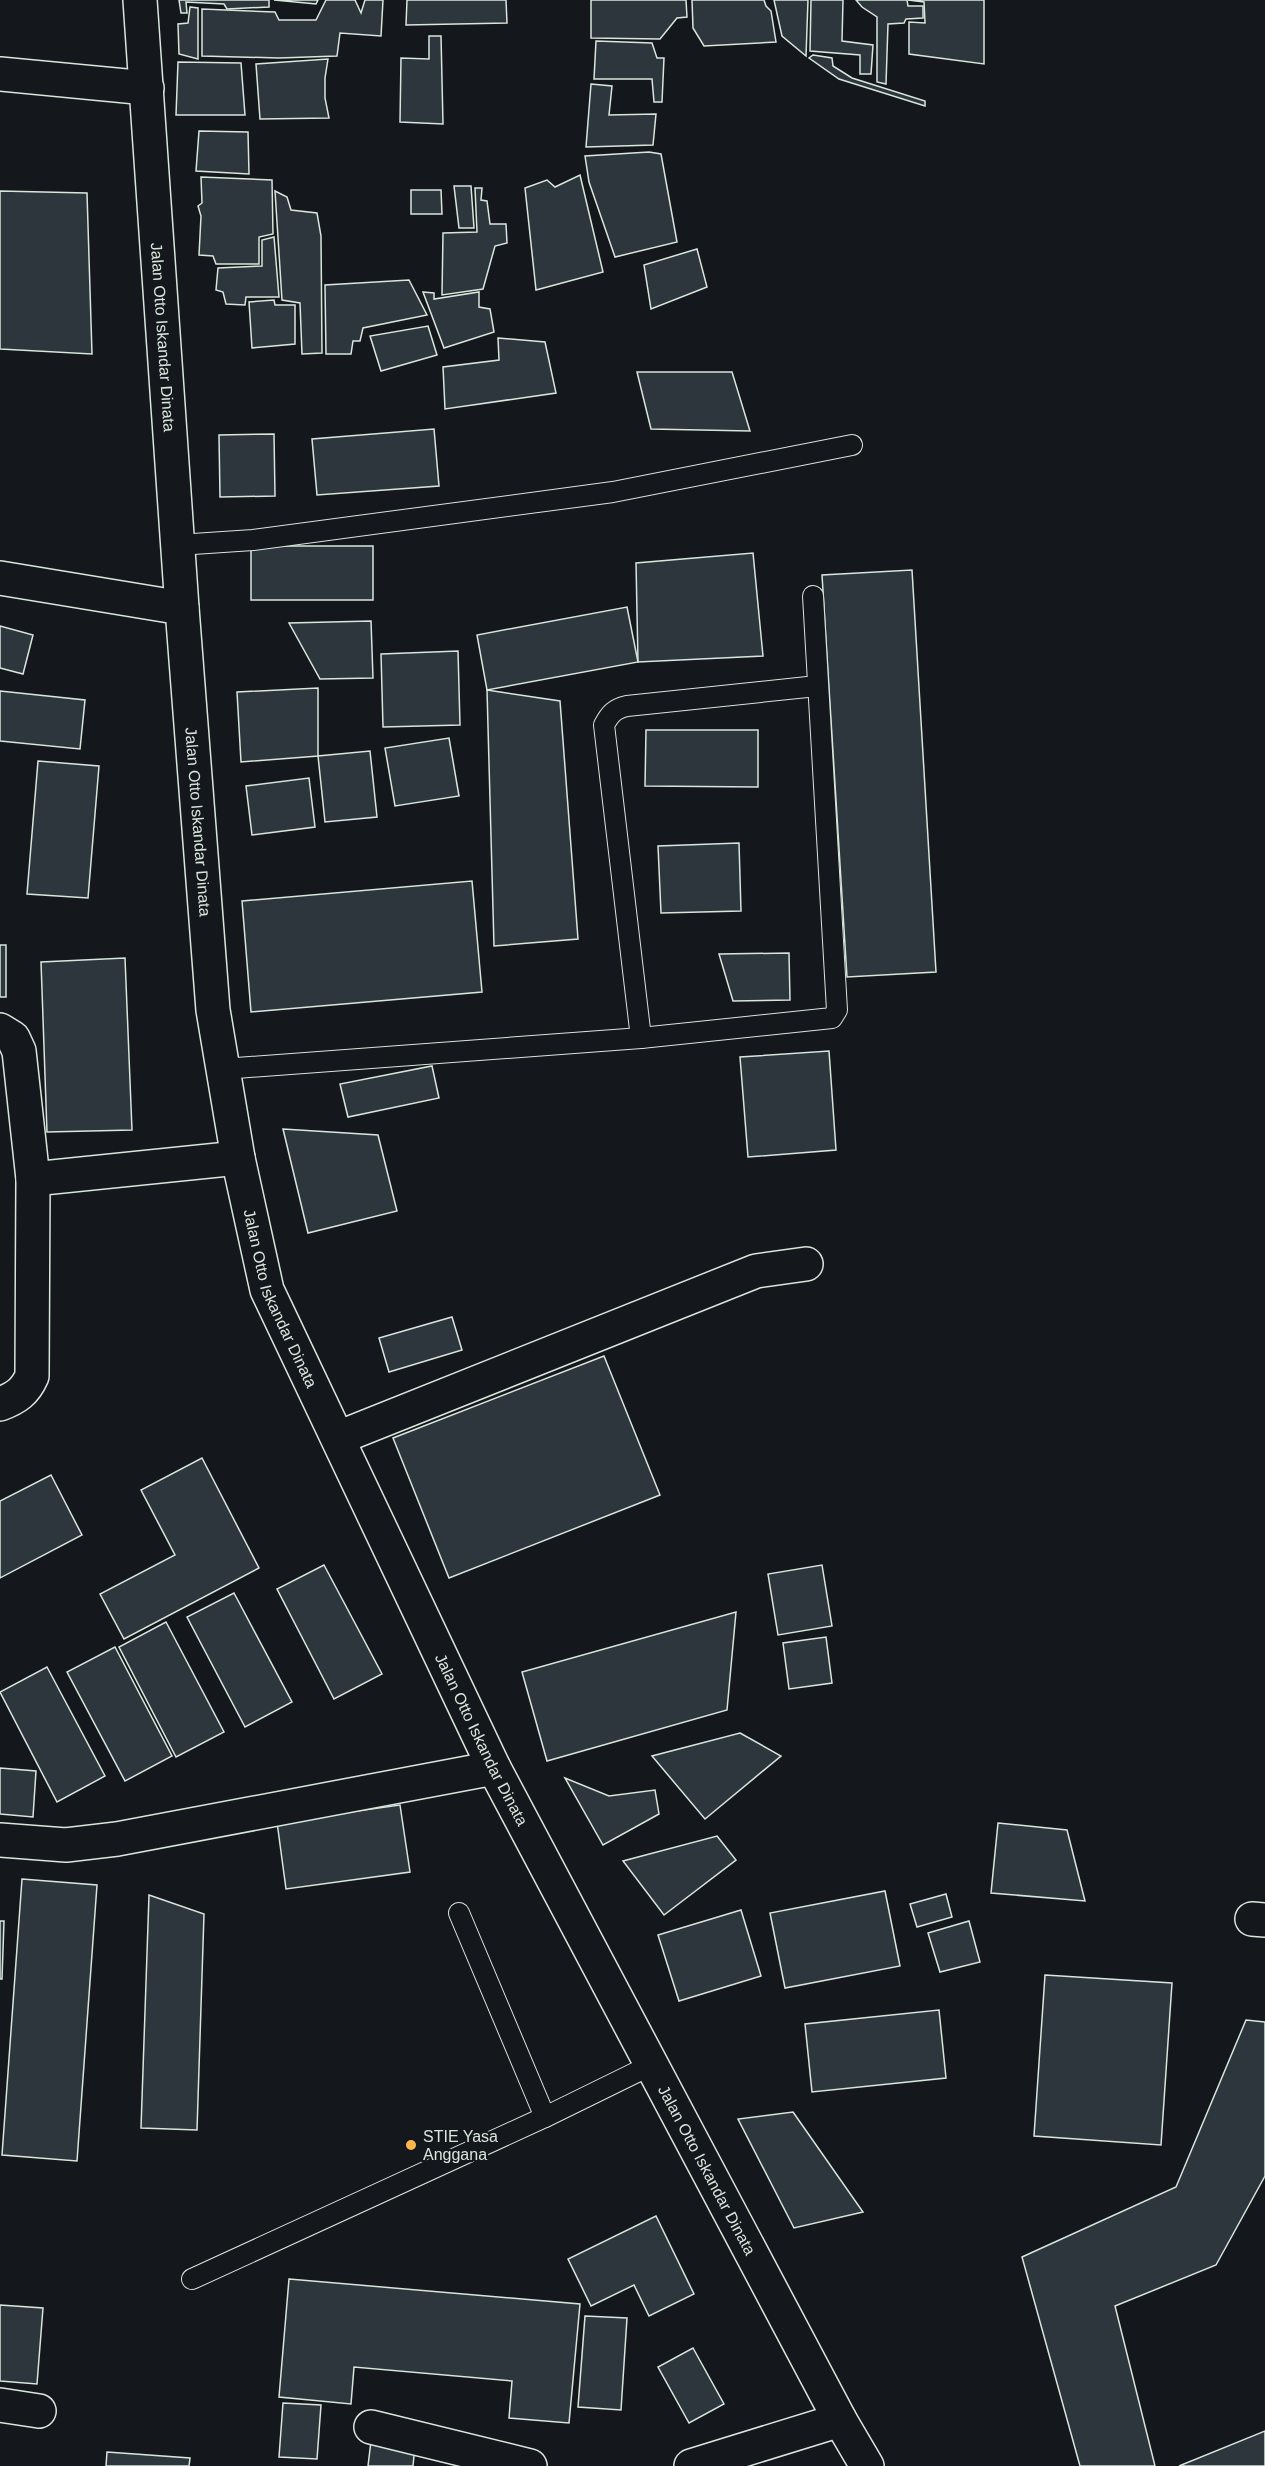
<svg xmlns="http://www.w3.org/2000/svg" width="1265" height="2466" font-family="Helvetica,sans-serif">
<rect width="100%" height="100%" fill="#14181c"/>
<g fill="#2c363c" stroke="#d8e6dc" stroke-width="1.5">
<polygon points="179,0 269,0 269,7 227,9 224,4 186,2 187,13 181,13"/>
<polygon points="274,0 318,0 316,4"/>
<polygon points="326,0 355,0 361,13 365,0 383,0 381,36 340,33 337,56 279,58 202,56 202,9 275,12 279,20 316,20"/>
<polygon points="407,0 506,0 507,23 406,25"/>
<polygon points="591,0 686,0 687,17 677,18 660,39 591,38"/>
<polygon points="692,0 764,0 766,6 771,11 776,42 704,46 693,28"/>
<polygon points="774,0 808,0 806,56 782,36"/>
<polygon points="811,0 843,0 842,41 873,45 871,74 860,74 860,55 810,51"/>
<polygon points="856,0 907,0 908,6 923,6 923,18 906,19 904,23 888,24 886,84 877,82 877,17 862,7"/>
<polygon points="908,0 984,0 984,64 909,54 909,22 925,23 924,2"/>
<polygon points="190,7 198,8 198,59 179,54 178,24 188,23"/>
<polygon points="429,36 441,36 443,124 400,122 401,58 429,59"/>
<polygon points="596,41 652,43 657,58 664,58 662,102 654,102 652,79 594,79"/>
<polygon points="813,55 832,58 833,66 852,78 925,101 925,106 839,79 809,58"/>
<polygon points="328,59 325,78 325,98 329,118 260,119 256,64"/>
<polygon points="178,62 241,63 245,115 176,115"/>
<polygon points="591,84 612,86 609,115 656,114 653,145 586,147"/>
<polygon points="199,131 248,132 249,174 196,171"/>
<polygon points="649,152 661,154 677,242 615,257 589,182 585,156"/>
<polygon points="580,175 603,272 536,290 525,188 547,180 555,187"/>
<polygon points="201,177 272,180 273,234 259,237 259,264 216,264 213,256 199,255 201,216 198,206 202,203"/>
<polygon points="454,186 471,186 474,228 459,228"/>
<polygon points="475,188 482,188 481,200 487,201 490,224 506,224 507,243 495,246 483,289 442,295 443,233 477,232"/>
<polygon points="411,190 441,190 442,214 411,214"/>
<polygon points="0,191 87,193 92,354 0,349"/>
<polygon points="275,191 287,197 291,210 317,213 321,236 322,353 302,354 300,303 282,300"/>
<polygon points="274,237 279,297 246,297 245,305 226,304 223,292 216,290 218,268 262,266 262,240"/>
<polygon points="697,249 707,287 651,309 644,265"/>
<polygon points="409,280 427,315 363,328 360,341 353,341 351,354 326,354 325,285"/>
<polygon points="423,292 434,293 434,299 479,292 479,307 490,309 494,332 444,348"/>
<polygon points="274,300 275,305 295,305 295,344 252,348 249,302"/>
<polygon points="428,326 437,355 381,371 370,336"/>
<polygon points="498,338 545,342 556,393 445,409 443,367 499,360"/>
<polygon points="637,372 732,372 750,431 651,429"/>
<polygon points="434,429 439,486 317,495 312,439"/>
<polygon points="274,434 275,496 220,497 219,435"/>
<rect x="251" y="546" width="122" height="54"/>
<polygon points="753,553 763,656 638,662 636,563"/>
<polygon points="912,570 936,972 847,977 822,575"/>
<polygon points="627,607 638,662 487,690 477,635"/>
<polygon points="371,621 373,678 320,679 289,623"/>
<polygon points="0,626 33,635 23,674 0,668"/>
<polygon points="458,651 460,725 383,727 381,654"/>
<polygon points="318,688 318,756 241,762 237,692"/>
<polygon points="487,690 560,701 578,939 494,946"/>
<polygon points="0,691 85,700 80,749 0,741"/>
<polygon points="646,730 758,730 758,787 645,786"/>
<polygon points="449,738 459,796 395,806 385,748"/>
<polygon points="370,751 377,817 325,822 318,756"/>
<polygon points="38,761 99,766 88,898 27,894"/>
<polygon points="309,778 315,827 252,835 246,786"/>
<polygon points="739,843 741,911 661,913 658,846"/>
<polygon points="472,881 482,992 251,1012 242,901"/>
<rect x="0" y="945" width="6" height="52"/>
<polygon points="789,953 790,1000 733,1001 719,954"/>
<polygon points="125,958 132,1130 47,1132 41,962"/>
<polygon points="829,1051 836,1150 748,1157 740,1057"/>
<polygon points="432,1066 439,1098 348,1117 340,1084"/>
<polygon points="283,1129 378,1135 397,1211 308,1233"/>
<polygon points="452,1317 462,1350 389,1372 379,1338"/>
<polygon points="604,1356 660,1495 449,1578 393,1438"/>
<polygon points="202,1458 259,1568 124,1639 100,1594 175,1555 141,1490"/>
<polygon points="51,1475 82,1535 0,1578 0,1501"/>
<polygon points="324,1565 382,1674 334,1699 277,1589"/>
<polygon points="822,1565 832,1626 778,1635 768,1574"/>
<polygon points="234,1593 292,1702 245,1727 187,1617"/>
<polygon points="736,1612 727,1710 547,1761 522,1672"/>
<polygon points="166,1622 224,1732 176,1757 119,1647"/>
<polygon points="826,1637 832,1683 789,1689 783,1643"/>
<polygon points="115,1647 172,1756 125,1781 67,1672"/>
<polygon points="47,1667 105,1776 57,1802 0,1692"/>
<polygon points="740,1733 781,1756 705,1819 652,1756"/>
<polygon points="0,1768 36,1771 33,1817 0,1814"/>
<polygon points="565,1778 609,1796 655,1790 659,1814 603,1845"/>
<polygon points="400,1805 410,1872 286,1889 277,1822"/>
<polygon points="998,1823 1067,1830 1085,1901 991,1893"/>
<polygon points="717,1836 736,1860 664,1915 623,1861"/>
<polygon points="22,1879 97,1885 77,2161 2,2155"/>
<polygon points="885,1891 900,1966 785,1988 770,1913"/>
<polygon points="946,1894 952,1917 917,1927 910,1904"/>
<polygon points="149,1895 204,1914 197,2130 141,2128"/>
<polygon points="741,1910 761,1976 679,2001 658,1935"/>
<polygon points="0,1921 4,1921 2,1979 0,1979"/>
<polygon points="969,1921 980,1962 940,1972 928,1933"/>
<polygon points="1045,1975 1172,1983 1161,2145 1034,2136"/>
<polygon points="939,2010 946,2078 812,2092 805,2024"/>
<polygon points="1246,2020 1265,2022 1265,2176 1216,2265 1115,2306 1155,2466 1080,2466 1022,2257 1176,2187"/>
<polygon points="793,2112 863,2212 794,2228 738,2119"/>
<polygon points="656,2216 694,2294 649,2316 634,2285 591,2306 568,2259"/>
<polygon points="289,2279 580,2304 569,2423 509,2418 512,2381 354,2367 351,2404 279,2397"/>
<polygon points="0,2305 43,2308 37,2384 0,2381"/>
<polygon points="585,2316 627,2318 621,2410 578,2407"/>
<polygon points="693,2348 724,2404 689,2423 658,2367"/>
<polygon points="283,2403 321,2405 317,2459 279,2457"/>
<polygon points="1265,2431 1265,2466 1179,2466"/>
<polygon points="371,2441 415,2445 413,2466 368,2466"/>
<polygon points="107,2452 190,2458 189,2466 106,2466"/>
</g>
<g fill="none" stroke-linecap="round" stroke-linejoin="round">
<defs>
<g id="lane">
<polyline points="178,545 253,540 613,492 852,445"/>
<path d="M641,1038L604,725C610,714 614,709 627,706L817,686"/>
<polyline points="223,1069 641,1038 832,1018 837,1010 813,596"/>
<polyline points="459,1913 545,2117"/>
<polyline points="192,2279 545,2117 653,2064"/>
</g>
<g id="street">
<polyline points="0,74 147,88"/>
<polyline points="0,578 182,608"/>
<polyline points="0,1030 13,1038 19,1051 33,1179"/>
<path d="M0,1404C16,1398 25,1392 32,1376L33,1179L238,1158"/>
<polyline points="338,1438 756,1271 806,1264"/>
<polyline points="0,1840 66,1845 117,1839 494,1768"/>
<polyline points="1252,1919 1265,1920"/>
<polyline points="0,2405 39,2411"/>
<polyline points="371,2427 530,2466"/>
<polyline points="691,2466 840,2420"/>
</g>
<g id="primary">
<path id="s1" d="M140,0L182,608L213,1010L238,1158L267,1290L494,1768L840,2420L867,2466"/>
</g>
</defs>
<use href="#lane" stroke="#d8e6dc" stroke-width="22"/>
<use href="#street" stroke="#d8e6dc" stroke-width="36"/>
<use href="#primary" stroke="#d8e6dc" stroke-width="36"/>
<use href="#lane" stroke="#14181c" stroke-width="20"/>
<use href="#street" stroke="#14181c" stroke-width="33"/>
<use href="#primary" stroke="#14181c" stroke-width="33"/>
</g>
<circle fill="#ffb74d" stroke="#14181c" stroke-width="2" cx="411" cy="2145" r="6"/>
<g text-anchor="middle" stroke-width="4.5" stroke-linejoin="round" paint-order="stroke">
<g font-size="16" fill="#d8e6dc" stroke="#14181c">
<text dy="6" stroke="none"><textPath href="#s1" startOffset="338">Jalan Otto Iskandar Dinata</textPath></text>
<text dy="6" stroke="none"><textPath href="#s1" startOffset="824">Jalan Otto Iskandar Dinata</textPath></text>
<text dy="6" stroke="none"><textPath href="#s1" startOffset="1310">Jalan Otto Iskandar Dinata</textPath></text>
<text dy="6" stroke="none"><textPath href="#s1" startOffset="1796">Jalan Otto Iskandar Dinata</textPath></text>
<text dy="6" stroke="none"><textPath href="#s1" startOffset="2282">Jalan Otto Iskandar Dinata</textPath></text>
</g>
<g font-size="16" fill="#d8e6dc" stroke="#14181c" text-anchor="start">
<text x="423" y="2142">STIE Yasa<tspan x="423" dy="18">Anggana</tspan></text>
</g>
</g>
</svg>
